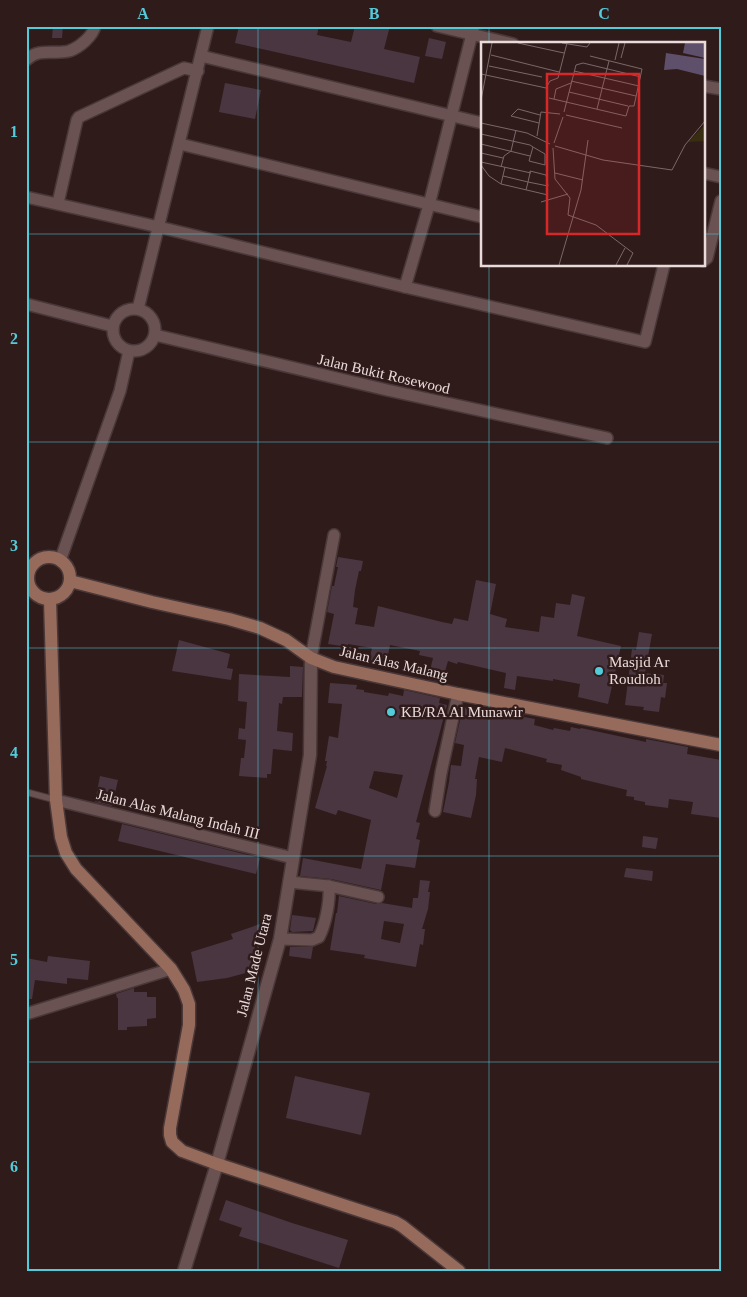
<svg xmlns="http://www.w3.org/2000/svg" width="747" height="1297" font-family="Georgia,serif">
<rect width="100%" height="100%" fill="#301b1b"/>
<g fill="#493641" fill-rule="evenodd">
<polygon points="53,26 63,26 62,38 52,38"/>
<polygon points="239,26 319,26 317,35 351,42 355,26 390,26 384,49 420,57 414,83 235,43"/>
<polygon points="429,38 446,42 442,59 425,56"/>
<polygon points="225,83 261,90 255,119 219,112"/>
<polygon points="338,557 363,561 361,571 359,571 355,590 353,607 358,608 355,624 374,627 378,606 442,622 452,624 454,618 468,621 476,580 496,584 490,614 507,619 505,627 539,632 541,616 554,618 556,603 570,605 572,594 585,597 577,636 621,646 608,704 578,697 580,684 553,679 553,681 517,676 515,690 504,688 506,673 458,662 457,664 448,661 442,682 428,679 433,658 419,655 420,651 390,645 386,665 369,661 372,648 348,644 348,647 328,644 334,614 327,612 332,586 334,586 338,567 336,567"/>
<polygon points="639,632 652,634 645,673 664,675 663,683 667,683 665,698 661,697 659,712 643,710 644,707 625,705 632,649 636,650"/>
<polygon points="179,640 230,654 227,668 233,669 231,680 172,671"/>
<polygon points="290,666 303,667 302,697 283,697 282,704 279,703 277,731 293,733 292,751 273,749 271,774 267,774 267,778 239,776 241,758 244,758 246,740 238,739 239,728 245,729 247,702 238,701 239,674 290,677"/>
<path d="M330,683L357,685L356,689L364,690V692L388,696L389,693L403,696L404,690L440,698L439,703L447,705L416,822L420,823L416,839L420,840L415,868L386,864L381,890L331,879L300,876L303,858L361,869L371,820L338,810L336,815L315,808L327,766H326L327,761H325L329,736L338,738L342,704L328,703ZM374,771L403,775L397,798L369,788Z"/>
<polygon points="463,707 487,712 487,709 524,715 524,717 535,719 534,725 553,730 554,728 570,731 571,727 580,729 581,728 646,742 646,739 688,747 687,754 721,760 721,818 691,814 693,802 669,799 668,808 645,805 645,802 634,800 634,797 626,796 627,790 581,779 581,777 561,770 562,765 546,762 547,759 505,748 502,762 479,757 475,779 477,779 476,795 471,818 443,812 449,782 451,765 461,766 464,745 455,743"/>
<polygon points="100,776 118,780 112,806 95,802"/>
<polygon points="122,824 260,858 256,874 118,841"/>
<polygon points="643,836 658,838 656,849 642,847"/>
<polygon points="626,868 653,871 652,881 624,877"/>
<path d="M420,880L430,881L428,892H430L428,909L422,929H425L423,945L420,944L416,967L364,958L365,955L330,950L336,913H337L339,896L376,904L382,903L412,908L413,898H418ZM384,921L404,924L400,943L381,939Z"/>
<polygon points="292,915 316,918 313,931 292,932 290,930"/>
<polygon points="263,923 267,935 253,940 261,969 227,978 197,982 191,952 233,939 231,934"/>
<polygon points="290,947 313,947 311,959 289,956"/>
<polygon points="48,956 90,961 88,980 67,978 67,984 35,980 32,999 26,999 26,958 47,962"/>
<polygon points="134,988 134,992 147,992 147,997 156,997 156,1018 147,1019 147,1026 127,1027 127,1030 118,1030 118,998 117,998 116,994"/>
<polygon points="295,1076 370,1093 361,1135 286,1118"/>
<polygon points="226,1200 292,1223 348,1240 339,1268 239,1236 242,1228 219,1220"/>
</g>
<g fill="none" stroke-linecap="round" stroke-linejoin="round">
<defs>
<polyline id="service" points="26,792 56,800"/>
<g id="minor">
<polyline points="437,26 513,44"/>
<polyline points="201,56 482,123"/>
<path d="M26,60C40,47 54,55 69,51C79,48 93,36 95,26"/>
<polyline points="703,86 721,89"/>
<polyline points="180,144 482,217"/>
<polyline points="703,173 721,177"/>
<polyline points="26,197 159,227 405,287 645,342 664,265"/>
<polyline points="58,203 77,120 79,117 184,68 198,71"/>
<polyline points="703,261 707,258 721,201"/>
<polyline points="405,287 429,205 474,26"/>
<polyline points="26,304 112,326"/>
<circle cx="134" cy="330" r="21"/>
<polyline points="138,309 208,26"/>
<polyline points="155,335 387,390 607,438"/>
<polyline points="60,561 120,391 129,351"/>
<polyline points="311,658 334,535"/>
<polyline points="56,800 293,858"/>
<polyline points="435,811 441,773 458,694"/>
<polyline points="289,882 329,886 378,897"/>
<path d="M280,939L312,940L319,937C326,923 330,901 329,886"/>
<polyline points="26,1014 171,969"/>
</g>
<polyline id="tertiary" points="184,1271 217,1164 280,939 310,755 311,658"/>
<g id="secondary">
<circle cx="49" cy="578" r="21"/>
<polyline points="70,581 152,602 229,619 260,628 286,640 311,658 334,667 458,694 721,745"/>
<polyline points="50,600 56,800 61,837 66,853 76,869 171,969 184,990 189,1004 189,1025 170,1128 170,1135 172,1142 182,1151 217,1164 395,1222 402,1226 459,1271"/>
</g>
</defs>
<use href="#service" stroke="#4a3839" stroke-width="8"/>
<use href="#minor" stroke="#4a3839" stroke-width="14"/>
<use href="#tertiary" stroke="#4a3839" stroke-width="15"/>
<use href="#secondary" stroke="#4a3839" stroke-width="15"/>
<use href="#service" stroke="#6b5252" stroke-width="5.5"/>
<use href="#minor" stroke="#6b5252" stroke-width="11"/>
<use href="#tertiary" stroke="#6b5252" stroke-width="12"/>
<use href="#secondary" stroke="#966b5b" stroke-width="12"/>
</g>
<path fill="none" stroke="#52cbda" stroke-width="1" stroke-opacity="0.55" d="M258,26V1271M489,26V44M26,234H482M703,234H721M489,265V1271M26,442H721M26,648H721M26,856H721M26,1062H721"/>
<g fill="#52cbda" stroke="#301b1b" stroke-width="2">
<circle cx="599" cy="671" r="5"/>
<circle cx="391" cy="712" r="5"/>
</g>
<g text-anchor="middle" stroke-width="5" stroke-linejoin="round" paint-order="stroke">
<g font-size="15" fill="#eadbdb" stroke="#301b1b">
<text transform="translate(384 374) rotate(13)" y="5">Jalan Bukit Rosewood</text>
<text transform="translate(394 663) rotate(13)" y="5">Jalan Alas Malang</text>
<text transform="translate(178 814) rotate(14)" y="5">Jalan Alas Malang Indah III</text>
<text transform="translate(254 965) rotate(-76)" y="5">Jalan Made Utara</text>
</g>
<g font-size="15" fill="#eadbdb" stroke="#301b1b" text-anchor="start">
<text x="609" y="667">Masjid Ar<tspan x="609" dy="17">Roudloh</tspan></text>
<text x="401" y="717">KB/RA Al Munawir</text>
</g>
</g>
<g transform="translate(481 42)">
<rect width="224" height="224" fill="#301b1b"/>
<path d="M224,83V99L207,100Z" fill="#382d10"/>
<path d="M204,1H224V16L202,11ZM185,11L224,17V34L196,27L183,28Z" fill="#5e4f6b"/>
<path fill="none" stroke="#7a6868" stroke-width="1" d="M37,1L83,11M81,1L106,5L109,1M10,13L78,30M140,16L144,1M134,18L138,1M8,24L61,35M93,29L158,44M0,32L65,46L69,39L77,36L86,1M90,39L155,54M88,50L147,64M68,56L145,74L148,64H153L161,27L109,14M73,57L75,47L90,41M0,58L11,1M116,67L128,19M83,70L95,23L102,21L160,35M85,73L141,86M0,81L46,91L69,102M58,81L30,74L37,67L59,73M0,92L49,103L52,105L64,112V123L48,119L52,105M56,94L60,70L79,72M73,101L82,75M0,102L49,114M74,104L122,118L191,128L204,103L224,79M72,106L74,137L89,156L87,173L115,183L152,211L146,223M0,111L22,116M0,120L50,131M0,123L8,134L20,142L67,153M20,125L23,114L30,109L35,88M74,131L102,138M22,134L47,140L67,144L65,133L49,129V131L47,140L45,148M20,142L24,125M60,160L87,152M78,223L100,148L107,98M135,223L144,206"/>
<path fill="#d62828" fill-opacity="0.15" stroke="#d62828" stroke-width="2.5" d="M66,32H158V192H66Z"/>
<rect width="224" height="224" fill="none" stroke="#eadbdb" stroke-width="2.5"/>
</g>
<rect width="747" height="1297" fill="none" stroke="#301b1b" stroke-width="55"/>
<rect x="28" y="28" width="692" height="1242" fill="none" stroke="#52cbda" stroke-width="2"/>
<g font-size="16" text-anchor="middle" font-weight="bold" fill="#52cbda">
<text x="143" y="19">A</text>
<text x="374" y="19">B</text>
<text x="604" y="19">C</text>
<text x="14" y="137">1</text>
<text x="14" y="344">2</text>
<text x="14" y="551">3</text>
<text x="14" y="758">4</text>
<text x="14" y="965">5</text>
<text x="14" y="1172">6</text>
</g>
</svg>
